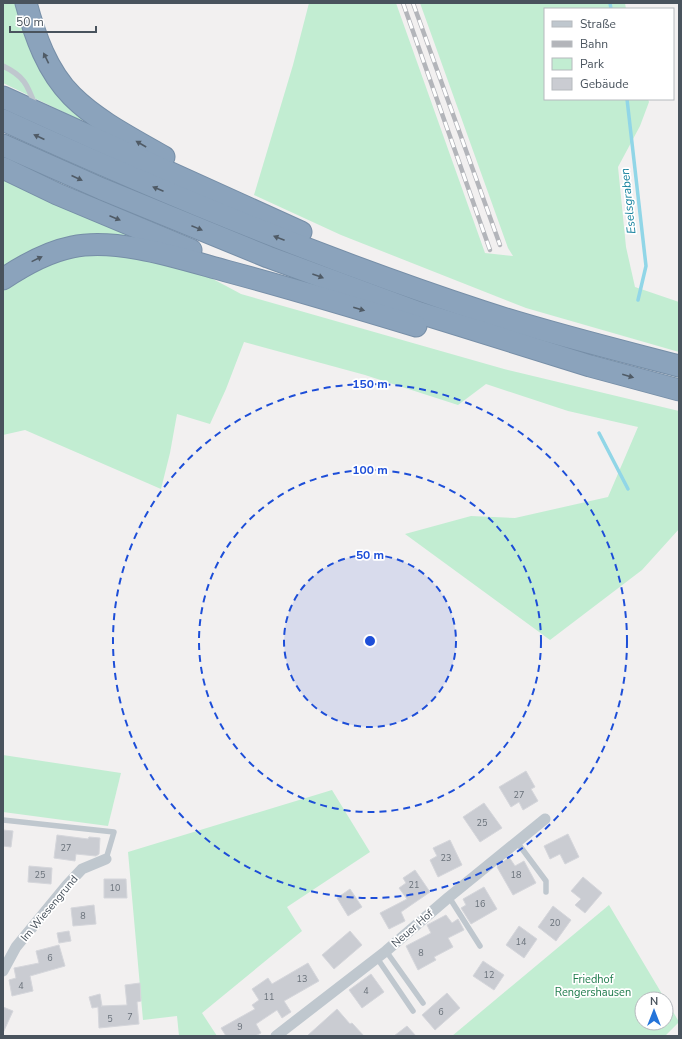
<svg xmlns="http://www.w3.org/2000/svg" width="682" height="1039" font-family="'Nunito Sans',sans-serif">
<rect width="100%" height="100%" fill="#f2f0f0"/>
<g fill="#c2edd2">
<polygon points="3,3 20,3 89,119 80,120 3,83"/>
<polygon points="309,3 396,3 485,253 513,256 508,248 420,3 625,3 626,9 545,9 545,99 648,99 649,102 640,126 618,167 626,247 635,287 679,302 679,352 526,308 341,235 254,195 293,65"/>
<polygon points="3,177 130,235 228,287 241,294 504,369 679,411 679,529 642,570 550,640 405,534 471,516 515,518 608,497 638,427 568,411 486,384 458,405 365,375 244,342 226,389 210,424 177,414 170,453 161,489 25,430 3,435"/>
<polygon points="3,755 121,773 108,826 3,812"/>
<polygon points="332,790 370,852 287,907 302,931 202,1013 217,1036 179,1036 177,1016 143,1020 128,852"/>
<polygon points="609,905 665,999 642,999 642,1023 666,1023 666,1000 679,1022 665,1036 452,1036"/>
</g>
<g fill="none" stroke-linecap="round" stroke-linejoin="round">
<g stroke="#91d6e7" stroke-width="3.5">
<polyline points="610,3 611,9"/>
<polyline points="627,99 646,266 638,300"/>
<polyline points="599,433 628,489"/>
</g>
</g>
<g fill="#caccd2" stroke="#d5d6db">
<polygon points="526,771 535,787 531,789 538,801 523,810 519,802 511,807 499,787"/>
<polygon points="484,803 502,828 480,842 463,817"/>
<polygon points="3,830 13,831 11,847 3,846"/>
<polygon points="568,834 579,857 565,864 560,854 550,859 544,846"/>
<polygon points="57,835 88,839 89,837 100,838 99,854 96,856 76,854 75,861 54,858"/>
<polygon points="450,840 462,865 438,877 430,860 437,856 433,848"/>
<polygon points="509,857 515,866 524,861 536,883 513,895 497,867"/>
<polygon points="29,866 52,868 51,884 28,882"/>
<polygon points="415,870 430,892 401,912 405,921 389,929 380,913 407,899 399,888 406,883 403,878"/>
<polygon points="583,877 602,893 585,913 575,905 581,899 571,891"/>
<polygon points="104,879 126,879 127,898 104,898"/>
<polygon points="484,887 497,909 471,924 461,908 466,905 463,899"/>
<polygon points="350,889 362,907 348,916 337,898"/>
<polygon points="94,905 96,924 73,926 71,908"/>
<polygon points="553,906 571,920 556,941 538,927"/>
<polygon points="446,915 452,923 458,919 464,930 448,938 453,947 434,957 436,960 418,970 406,946 431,933 427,925"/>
<polygon points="519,926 537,939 524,958 506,945"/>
<polygon points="69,931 71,941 59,943 57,933"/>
<polygon points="350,931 362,945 334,969 322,955"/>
<polygon points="59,945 65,966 30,976 33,991 12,996 9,980 16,978 14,968 39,963 36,951"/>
<polygon points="483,961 504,975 494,990 473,976"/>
<polygon points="308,963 319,981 284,1001 291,1012 282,1018 277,1010 256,1024 261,1033 255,1036 226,1036 221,1028 255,1009 252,1005 259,1000 252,989 268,978 272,984"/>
<polygon points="371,974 384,992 362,1008 349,990"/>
<polygon points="140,983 141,1001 137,1002 139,1024 99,1028 98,1007 92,1008 89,997 100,994 102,1006 101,1006 127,1005 125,985"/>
<polygon points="447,993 460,1008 435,1030 422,1015"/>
<polygon points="3,1007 13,1011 3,1033"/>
<polygon points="337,1009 350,1024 352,1023 364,1036 307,1036"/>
<polygon points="407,1026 416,1036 394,1036"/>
</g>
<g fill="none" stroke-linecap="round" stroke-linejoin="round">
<defs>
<g id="motorway">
<path d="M26,3C35,36 47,71 72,96C97,121 133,139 164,157"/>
<polyline points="3,97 301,232"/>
<path d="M3,120C160,192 320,258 484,312C548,333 614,349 679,366"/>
<polyline points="3,145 102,189 268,257 420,313 590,366 679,390"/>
<polyline points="3,168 57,194 191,250"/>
<path d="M3,279C24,265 47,252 72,247C117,237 182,259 226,271C290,288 353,307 416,326"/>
</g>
</defs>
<use href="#motorway" stroke="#768ea7" stroke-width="23"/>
<g stroke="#bfc7ce" stroke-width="5.5">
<path d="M3,66C24,76 27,84 35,105"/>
<polyline points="3,820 114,832 106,859"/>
<polyline points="517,842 546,881 546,892"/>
<polyline points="449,897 480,946"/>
<polyline points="386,951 423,1003"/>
<polyline points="377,958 413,1011"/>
</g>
<g stroke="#bfc7ce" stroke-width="11">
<polyline points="3,971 16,947 67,885 82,869 106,859"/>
<polyline points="276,1036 386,951 449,897 545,819"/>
</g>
<use href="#motorway" stroke="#8ba3bc" stroke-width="21"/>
<defs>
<g id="rail">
<polyline points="403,3 490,250"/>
<polyline points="413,3 500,245"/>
</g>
</defs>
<use href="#rail" stroke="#b3b5ba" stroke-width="4.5"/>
<use href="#rail" stroke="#fff" stroke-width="3" stroke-dasharray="9" stroke-linecap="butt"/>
</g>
<defs><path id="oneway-solid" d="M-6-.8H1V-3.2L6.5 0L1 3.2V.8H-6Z"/></defs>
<g fill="#505b66">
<use href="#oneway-solid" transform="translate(46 58) rotate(-116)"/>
<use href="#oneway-solid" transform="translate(39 137) rotate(-155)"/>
<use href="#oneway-solid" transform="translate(141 144) rotate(-150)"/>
<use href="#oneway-solid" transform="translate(77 178) rotate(24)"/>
<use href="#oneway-solid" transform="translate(158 189) rotate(-157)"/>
<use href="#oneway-solid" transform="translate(115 218) rotate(23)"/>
<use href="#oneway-solid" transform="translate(197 228) rotate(22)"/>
<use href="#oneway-solid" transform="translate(279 238) rotate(-159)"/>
<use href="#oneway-solid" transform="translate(37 259) rotate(-26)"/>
<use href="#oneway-solid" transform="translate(318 276) rotate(20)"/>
<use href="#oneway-solid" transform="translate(359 309) rotate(16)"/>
<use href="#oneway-solid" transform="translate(628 376) rotate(16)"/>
</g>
<circle cx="370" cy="641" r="86" fill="#1d4ed8" fill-opacity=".12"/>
<g fill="none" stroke="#1d4ed8" stroke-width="2" stroke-dasharray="7 5">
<circle cx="370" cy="641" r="86"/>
<circle cx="370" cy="641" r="171"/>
<circle cx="370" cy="641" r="257"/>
</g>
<g text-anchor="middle" stroke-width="3.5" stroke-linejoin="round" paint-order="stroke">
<g font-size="9" fill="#69717a">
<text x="519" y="798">27</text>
<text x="482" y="826">25</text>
<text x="66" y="851">27</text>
<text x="446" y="861">23</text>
<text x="40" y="878">25</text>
<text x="516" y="878">18</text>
<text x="414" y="888">21</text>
<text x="115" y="891">10</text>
<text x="480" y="907">16</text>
<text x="83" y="919">8</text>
<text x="555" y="926">20</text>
<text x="521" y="945">14</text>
<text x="421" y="956">8</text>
<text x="50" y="961">6</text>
<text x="489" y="978">12</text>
<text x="302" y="982">13</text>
<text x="21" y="989">4</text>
<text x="366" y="994">4</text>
<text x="269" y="1000">11</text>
<text x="441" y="1015">6</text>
<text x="130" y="1020">7</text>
<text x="110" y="1022">5</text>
<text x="240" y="1030">9</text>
</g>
<g font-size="11" fill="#49535d" stroke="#fff">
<text transform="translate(49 908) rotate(-50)" y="4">Im Wiesengrund</text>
<text transform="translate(412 928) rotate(-41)" y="4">Neuer Hof</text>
</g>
<g font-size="11" fill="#1d7b4b" stroke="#fff">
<text x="593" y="983">Friedhof<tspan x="593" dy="13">Rengershausen</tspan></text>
</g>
<g font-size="12" font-style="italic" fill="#15809d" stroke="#fff">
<text transform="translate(628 201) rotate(-96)" y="4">Eselsgraben</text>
</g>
</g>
<circle cx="370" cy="641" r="6" fill="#1d4ed8" stroke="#fff" stroke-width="2"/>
<g font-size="12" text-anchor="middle" font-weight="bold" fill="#1d4ed8" stroke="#fff" stroke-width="3.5" stroke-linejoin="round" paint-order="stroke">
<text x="370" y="388">150 m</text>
<text x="370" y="474">100 m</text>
<text x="370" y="559">50 m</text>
</g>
<rect width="682" height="1039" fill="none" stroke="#49535d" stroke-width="8"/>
<rect x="544" y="8" width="130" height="92" fill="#ffffff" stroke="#b6babe"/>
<rect x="552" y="21" width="20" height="6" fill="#bfc7ce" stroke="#b6babe"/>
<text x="580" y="28" font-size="12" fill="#49535d">Straße</text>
<rect x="552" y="41" width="20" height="6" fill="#b3b5ba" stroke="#b6babe"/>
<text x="580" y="48" font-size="12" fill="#49535d">Bahn</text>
<rect x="552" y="58" width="20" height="12" fill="#c2edd2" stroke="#b6babe"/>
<text x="580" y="68" font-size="12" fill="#49535d">Park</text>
<rect x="552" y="78" width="20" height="12" fill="#caccd2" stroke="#b6babe"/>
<text x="580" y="88" font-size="12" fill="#49535d">Gebäude</text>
<g transform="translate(654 1011)"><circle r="19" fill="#ffffff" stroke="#b6babe"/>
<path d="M0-3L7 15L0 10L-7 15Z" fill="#2474d9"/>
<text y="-6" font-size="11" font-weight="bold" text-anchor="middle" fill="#49535d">N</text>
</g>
<path d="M10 26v6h86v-6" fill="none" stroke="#49535d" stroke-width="2"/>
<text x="16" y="26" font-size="12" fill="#49535d" stroke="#ffffff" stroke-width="3" paint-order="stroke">50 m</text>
</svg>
